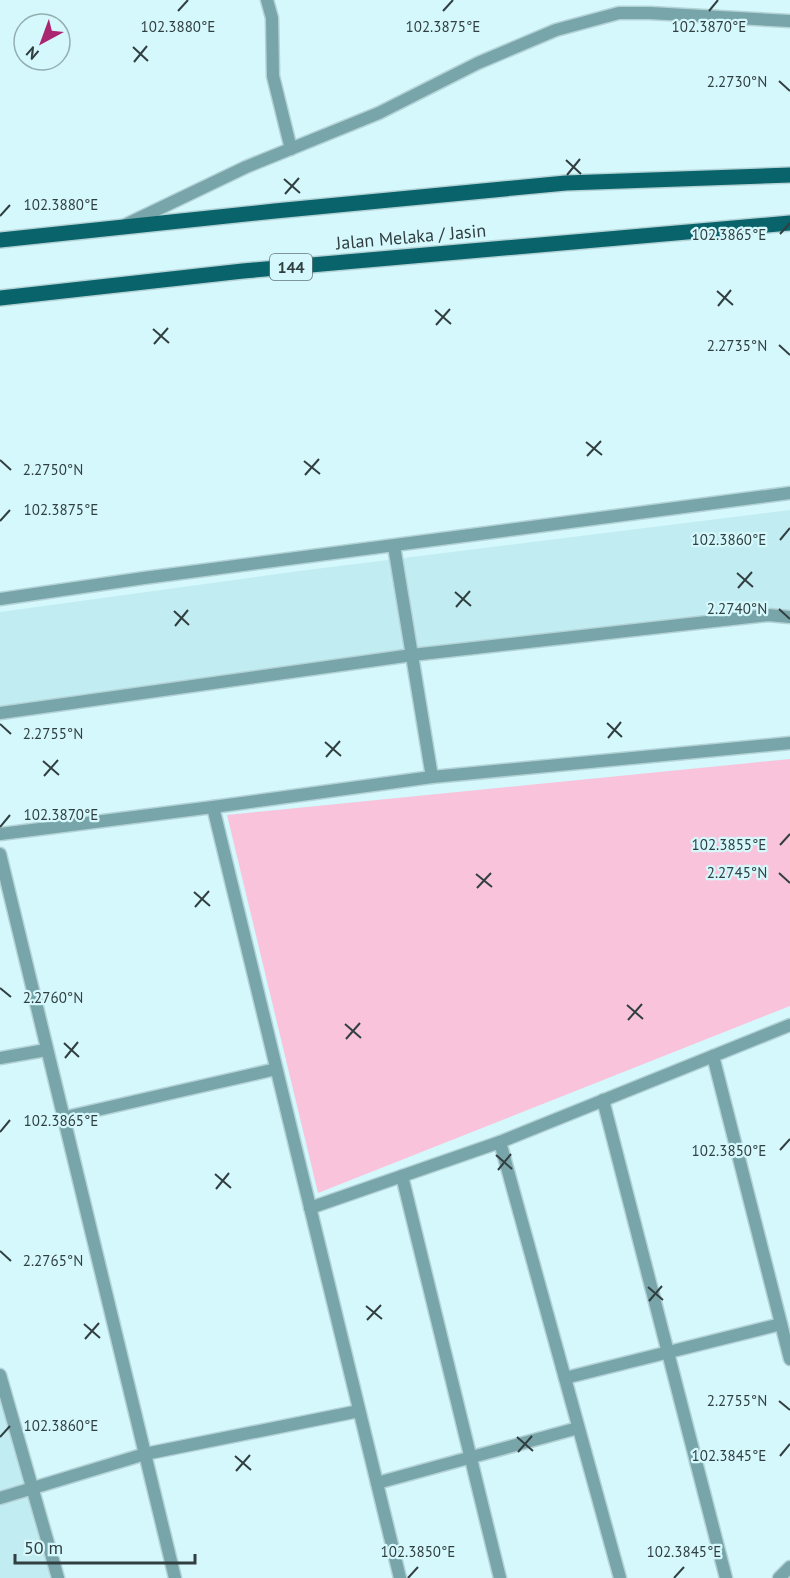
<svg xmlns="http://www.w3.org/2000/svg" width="790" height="1578" font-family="'PT Sans',sans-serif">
<rect width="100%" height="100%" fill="#d5f8fc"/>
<g fill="#c1edf2">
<polygon points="790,510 790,614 0,712 0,612 299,571"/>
<polygon points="0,1379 53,1578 0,1578"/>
</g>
<polygon fill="#f9c4db" points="790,759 790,1006 318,1193 227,815"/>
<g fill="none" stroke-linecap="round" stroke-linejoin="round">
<defs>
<g id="lane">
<polyline points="394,546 432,777"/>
<polyline points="0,713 412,655 768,615 790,617"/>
<polyline points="0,1058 46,1050"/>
<polyline points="603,1100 726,1578"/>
<polyline points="62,1118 276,1069"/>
<polyline points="402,1176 500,1578"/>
<polyline points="0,1375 58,1578"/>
<polyline points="565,1378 781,1324"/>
<polyline points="377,1483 578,1428"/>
<polyline points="0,1498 145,1454 359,1411"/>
</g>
<g id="street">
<polyline points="267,0 272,18 273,76 291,149"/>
<polyline points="125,225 246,167 379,113 478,63 556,30 619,13 650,13 790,21"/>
<polyline points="0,599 144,578 790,493"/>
<polyline points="213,807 400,1578"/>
<polyline points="0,834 213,807 432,777 790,743"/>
<polyline points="0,854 175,1578"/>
<polyline points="713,1056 790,1359"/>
<polyline points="500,1142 620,1578"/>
<polyline points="310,1208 500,1142 790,1025"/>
<polyline points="779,1578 790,1567"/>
</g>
<g id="primary">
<polyline points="0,240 275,211 566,183 790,175"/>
<polyline points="0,298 243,271 790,223"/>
</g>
</defs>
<use href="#lane" stroke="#b4d3d7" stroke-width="15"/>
<use href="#street" stroke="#b4d3d7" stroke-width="15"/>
<use href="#primary" stroke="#b4d3d7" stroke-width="18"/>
<use href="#lane" stroke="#77a5aa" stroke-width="12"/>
<use href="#street" stroke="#77a5aa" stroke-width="12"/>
<use href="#primary" stroke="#09636a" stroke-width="15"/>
</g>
<path fill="none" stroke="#313f41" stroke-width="2" d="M178,11L188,0M443,11L453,0M709,11L718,0M133,47L148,61M134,62L147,46M779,81L790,91M566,160L581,174M567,175L580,159M284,179L300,193M285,194L299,178M0,216L10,205M780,234L790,223M717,291L733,305M718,306L731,290M435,310L451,324M436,325L450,309M153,329L169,343M154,344L168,328M779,345L790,355M586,442L602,455M587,456L601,441M0,460L11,470M304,461L320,474M305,475L319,459M0,521L10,510M780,540L790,528M737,573L753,587M738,588L752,572M455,592L471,606M456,607L470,591M779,609L790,619M174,611L189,625M175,626L188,610M607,723L622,737M0,724L11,734M608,738L621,722M325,742L341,756M326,757L340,741M43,761L59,775M44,776L58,760M0,827L10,815M780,845L790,834M779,873L790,883M476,874L492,887M477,888L491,873M194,892L210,906M195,907L209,891M0,988L11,997M627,1005L643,1019M628,1020L642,1004M345,1024L361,1038M346,1039L360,1023M64,1043L79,1057M65,1058L78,1042M0,1132L10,1120M780,1150L790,1139M496,1155L512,1169M498,1170L511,1154M215,1174L231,1188M216,1189L229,1173M0,1251L11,1261M648,1287L663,1300M649,1301L662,1286M366,1306L382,1319M367,1320L381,1305M84,1324L100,1338M85,1339L99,1323M779,1401L790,1410M0,1437L10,1426M517,1437L533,1451M518,1452L532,1436M235,1456L251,1470M780,1456L790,1444M236,1471L250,1455M408,1578L418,1567M674,1578L684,1567"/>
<g text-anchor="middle" stroke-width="4.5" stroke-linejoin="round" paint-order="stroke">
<rect fill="#d5f8fc" stroke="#627679" stroke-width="1.5" x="270" y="254" width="42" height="26" rx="4.5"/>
<g font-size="16" font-weight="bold" fill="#313f41">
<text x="291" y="273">144</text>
</g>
<g font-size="18" fill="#313f41" stroke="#d5f8fc">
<text transform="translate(411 237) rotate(-5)" y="6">Jalan Melaka / Jasin</text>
</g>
</g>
<g font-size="15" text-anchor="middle" fill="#313f41" stroke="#d5f8fc" stroke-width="4.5" stroke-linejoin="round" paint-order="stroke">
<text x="178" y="32">102.3880°E</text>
<text x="443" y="32">102.3875°E</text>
<text x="709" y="32">102.3870°E</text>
<text x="737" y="87">2.2730°N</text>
<text x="61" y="210">102.3880°E</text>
<text x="729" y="240">102.3865°E</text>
<text x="737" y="351">2.2735°N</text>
<text x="53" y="475">2.2750°N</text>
<text x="61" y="515">102.3875°E</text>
<text x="729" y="545">102.3860°E</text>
<text x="737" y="614">2.2740°N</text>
<text x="53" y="739">2.2755°N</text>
<text x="61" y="820">102.3870°E</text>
<text x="729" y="850">102.3855°E</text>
<text x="737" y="878">2.2745°N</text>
<text x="53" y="1003">2.2760°N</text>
<text x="61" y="1126">102.3865°E</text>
<text x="729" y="1156">102.3850°E</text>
<text x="53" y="1266">2.2765°N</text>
<text x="737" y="1406">2.2755°N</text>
<text x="61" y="1431">102.3860°E</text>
<text x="729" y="1461">102.3845°E</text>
<text x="418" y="1557">102.3850°E</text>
<text x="684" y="1557">102.3845°E</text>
</g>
<g transform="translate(42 42) rotate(221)"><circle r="28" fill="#d5f8fc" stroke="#93aeb1" stroke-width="1.5"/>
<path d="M0-4.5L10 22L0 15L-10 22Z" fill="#aa2671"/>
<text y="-9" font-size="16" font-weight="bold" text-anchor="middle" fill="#313f41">N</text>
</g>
<path d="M15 1554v9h180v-9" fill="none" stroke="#313f41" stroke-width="3"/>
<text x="24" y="1554" font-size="18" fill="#313f41" stroke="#d5f8fc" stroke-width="4.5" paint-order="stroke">50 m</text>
</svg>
